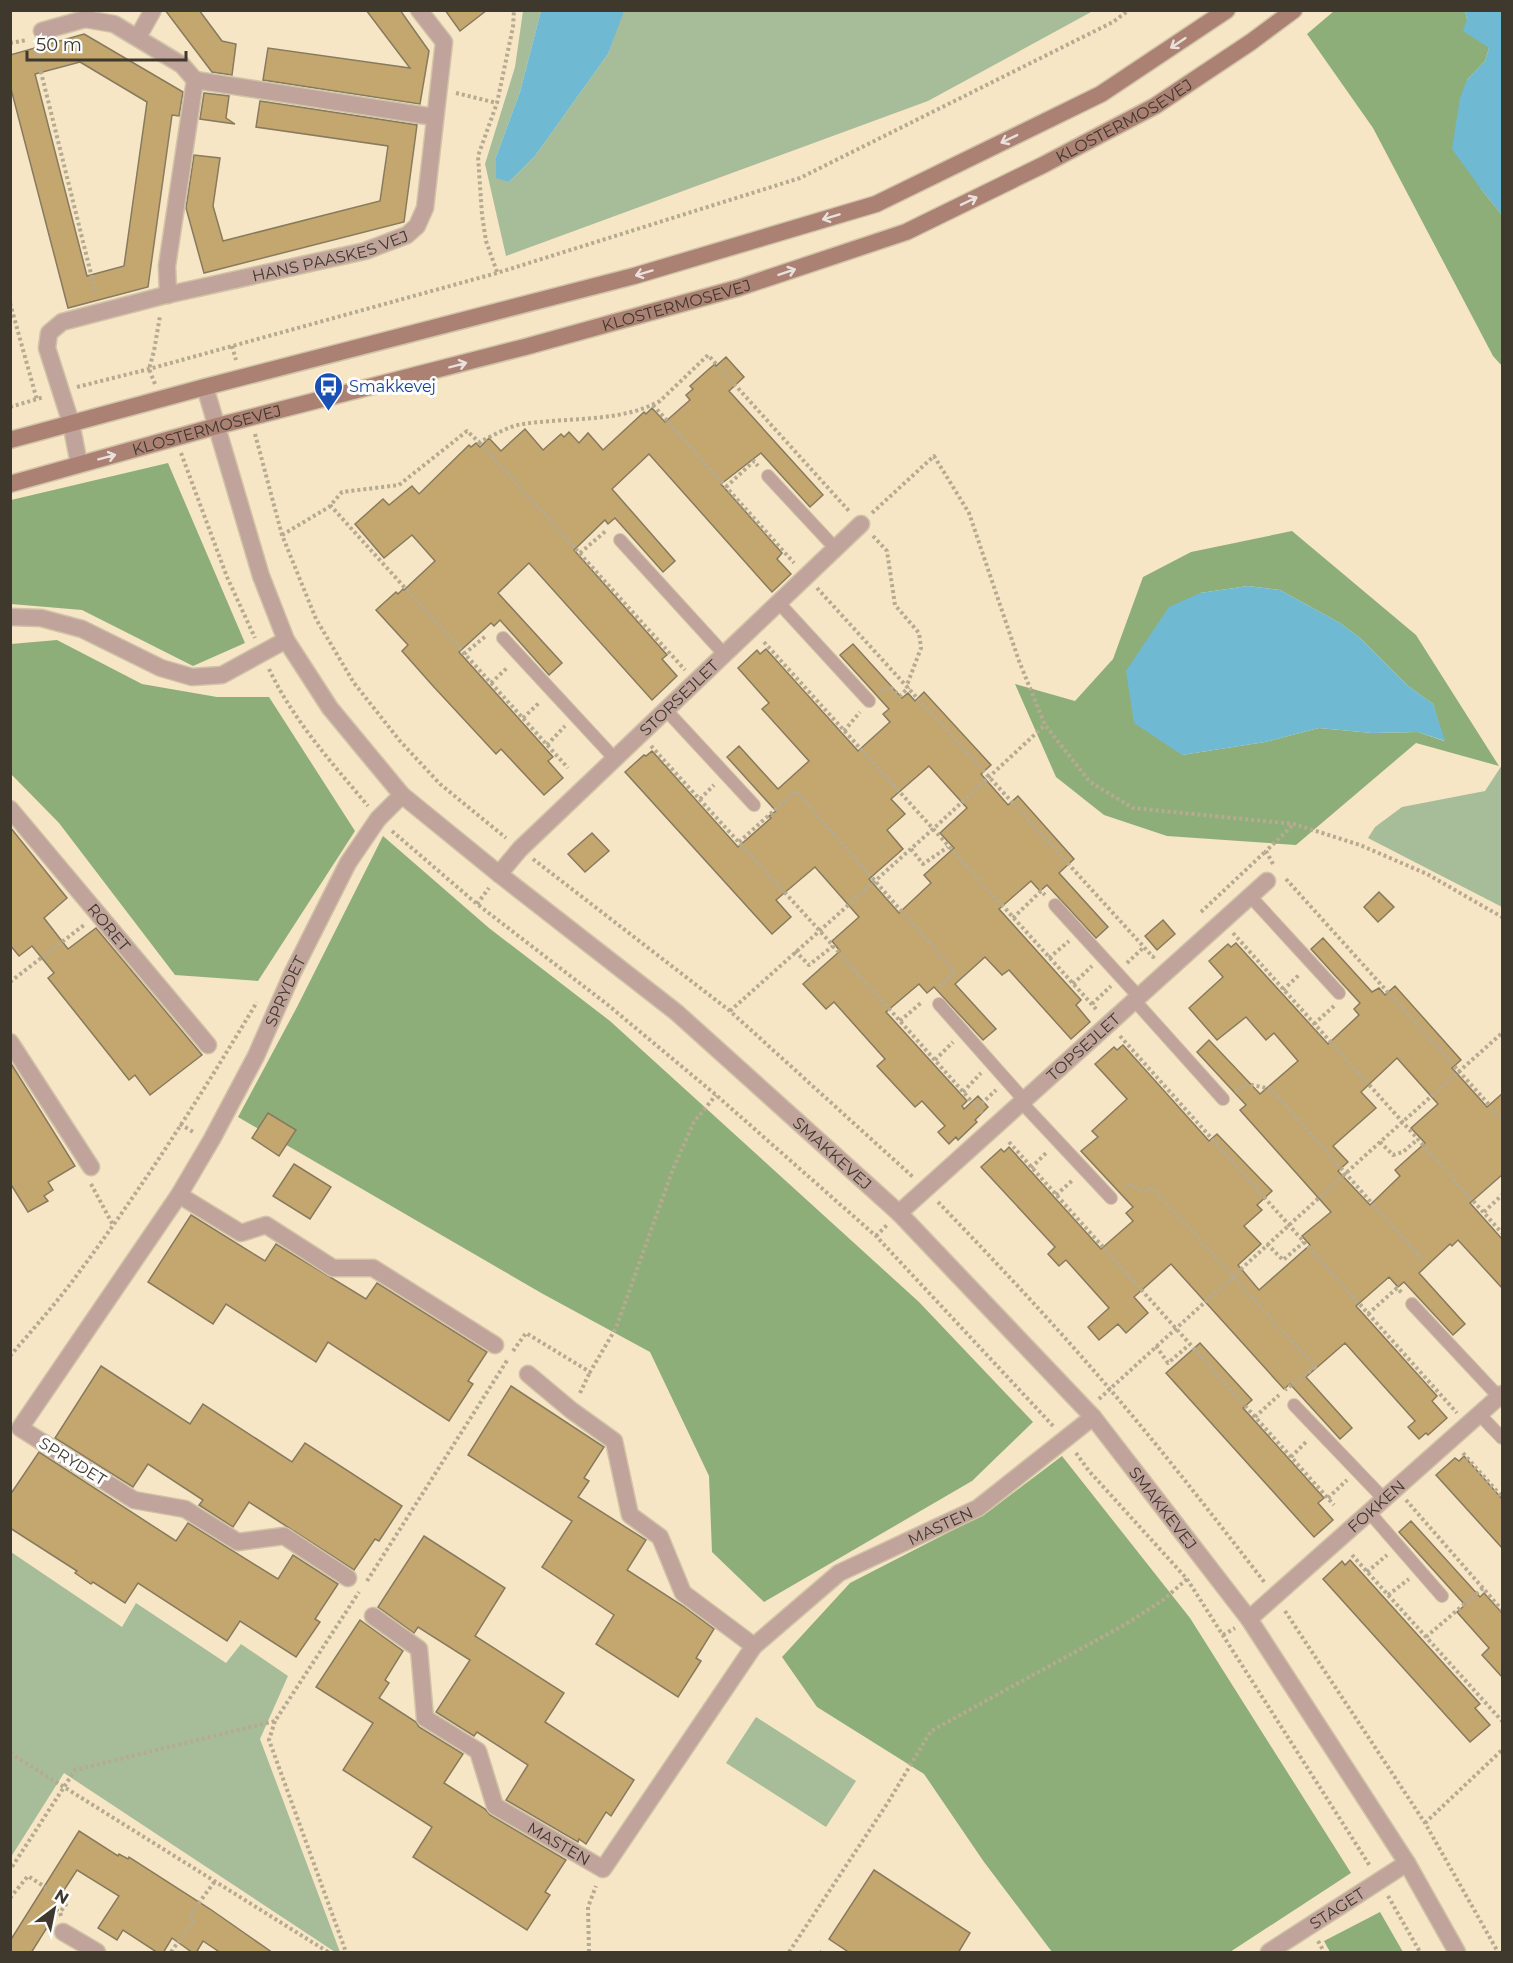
<svg xmlns="http://www.w3.org/2000/svg" width="1513" height="1963" font-family="Montserrat,sans-serif">
<rect width="100%" height="100%" fill="#f6e6c6"/>
<g fill="#a7bd99">
<polygon points="523,11 541,11 520,92 496,157 509,182 535,156 608,54 623,11 1093,11 928,101 506,256 485,164 515,67"/>
<polygon points="1502,765 1502,907 1368,838 1375,827 1402,807 1485,791"/>
<polygon points="11,1552 122,1627 136,1603 226,1663 241,1644 288,1676 260,1739 340,1952 335,1952 64,1773 11,1857"/>
<polygon points="756,1717 856,1781 826,1827 726,1763"/>
</g>
<g fill="#8eae79" fill-rule="evenodd">
<polygon points="1334,11 1465,11 1467,19 1489,48 1485,61 1467,80 1481,189 1502,215 1502,366 1493,356 1373,128 1307,34"/>
<polygon points="168,463 245,643 193,666 82,610 11,604 11,500"/>
<path d="M1292,531L1416,635L1499,766L1416,743L1296,845L1167,836L1104,815L1056,777L1015,684L1075,701L1113,659L1143,577L1191,552ZM1248,586L1280,590L1340,623L1360,638L1407,685L1433,704L1444,741L1418,732L1372,733L1319,728L1265,742L1182,755L1200,593Z"/>
<polygon points="57,640 142,684 217,697 269,697 355,831 258,981 175,975 59,823 11,774 11,644"/>
<polygon points="383,836 489,928 610,1021 919,1302 1033,1422 972,1481 764,1602 712,1552 709,1476 650,1352 543,1294 238,1117 297,1007"/>
<polygon points="1062,1456 1190,1618 1351,1873 1230,1952 1052,1952 984,1862 924,1774 817,1707 782,1657 850,1583 988,1512"/>
<polygon points="1380,1912 1403,1952 1330,1952 1324,1941"/>
</g>
<g fill="#6fb9d2">
<polygon points="541,11 623,10 623,14 608,54 535,156 509,182 496,178 496,157 520,92"/>
<polygon points="1465,11 1502,11 1502,215 1481,189 1452,149 1460,98 1467,80 1485,61 1489,48 1463,31 1467,19"/>
<polygon points="1248,586 1280,590 1340,623 1360,638 1407,685 1433,704 1445,741 1418,732 1372,733 1319,728 1265,742 1182,755 1134,723 1126,671 1169,607 1200,593"/>
</g>
<g fill="#c3a76e" stroke="#887a5e" stroke-width="1.5" fill-rule="evenodd">
<polygon points="165,10 199,10 222,41 236,44 232,75 212,72"/>
<polygon points="366,10 400,10 429,51 420,104 263,80 268,48 410,68"/>
<polygon points="445,10 487,10 460,31"/>
<path d="M84,34L183,92L179,116L172,115L148,287L68,308L10,85V55ZM80,62L147,102L124,266L87,276L35,74Z"/>
<polygon points="204,93 229,96 226,118 235,124 200,119"/>
<polygon points="260,101 417,125 404,222 204,273 186,208 194,155 220,158 213,206 223,241 380,201 388,146 256,127"/>
<polygon points="726,357 744,377 729,391 823,495 810,507 761,453 721,484 782,553 777,559 791,574 772,592 649,454 612,489 675,561 663,572 615,518 608,524 605,520 574,550 667,655 662,659 677,676 652,700 529,563 498,593 562,663 549,675 500,620 494,626 491,623 459,652 553,757 548,761 563,778 544,795 501,749 496,754 433,686 402,651 408,645 376,610 396,592 398,594 403,589 404,590 435,561 412,535 384,558 355,524 383,499 389,505 412,486 419,494 469,445 471,447 476,443 480,447 489,438 501,451 525,429 543,450 561,434 564,437 569,432 579,443 588,433 603,450 644,412 646,414 652,408 665,422 690,400 686,395 693,389 690,386 709,369 715,364 716,366"/>
<path d="M853,644L902,698L908,693L915,701L924,692L991,765L981,774L1008,805L1018,796L1074,859L1059,873L1108,927L1096,938L1047,885L1040,891L1031,881L999,909L1081,1000L1076,1005L1090,1022L1071,1039L1009,970L1002,975L985,957L955,984L996,1029L983,1040L934,987L927,993L919,984L886,1012L967,1101L962,1106L964,1109L978,1096L988,1107L975,1120L977,1122L958,1140L956,1137L949,1144L938,1132L945,1126L922,1101L915,1107L877,1066L885,1059L834,1002L826,1009L803,984L840,951L832,941L859,917L815,867L776,900L791,917L772,934L625,772L644,755L646,756L652,751L738,847L771,818L769,816L776,811L727,757L739,746L778,789L809,761L762,709L769,703L738,668L757,650L760,654L766,649L858,751L890,722L883,714L889,709L840,655ZM929,766L967,808L940,833L954,848L924,875L931,883L899,913L869,879L903,849L887,830L905,814L891,799Z"/>
<polygon points="10,827 67,898 44,918 68,949 96,928 202,1055 150,1095 135,1075 129,1080 111,1057 48,978 54,973 32,946 19,956 10,945"/>
<polygon points="592,833 609,851 585,872 568,854"/>
<polygon points="1379,892 1394,907 1378,922 1364,907"/>
<polygon points="1163,920 1175,934 1157,950 1145,936"/>
<path d="M1323,938L1372,992L1379,988L1385,995L1395,986L1461,1060L1452,1068L1487,1107L1503,1093V1174L1470,1203L1503,1240V1289L1458,1240L1452,1246L1450,1244L1419,1273L1465,1324L1453,1335L1404,1282L1398,1287L1389,1277L1356,1306L1437,1396L1432,1401L1447,1418L1428,1435L1426,1433L1419,1439L1408,1427L1415,1421L1345,1343L1306,1377L1352,1428L1340,1439L1290,1384L1284,1389L1171,1264L1134,1297L1148,1313L1126,1333L1118,1324L1099,1340L1088,1327L1109,1308L1066,1260L1059,1266L1048,1254L1055,1247L981,1167L1001,1149L1004,1152L1009,1147L1101,1249L1133,1221L1126,1213L1133,1207L1081,1151L1098,1137L1092,1131L1127,1099L1095,1064L1114,1047L1117,1050L1123,1045L1209,1141L1217,1134L1272,1191L1257,1205L1262,1210L1244,1226L1261,1244L1238,1265L1259,1290L1310,1245L1302,1236L1331,1212L1240,1110L1246,1105L1197,1052L1209,1040L1260,1094L1298,1061L1274,1033L1266,1040L1246,1017L1217,1040L1189,1008L1223,977L1209,961L1228,944L1231,947L1236,943L1328,1044L1359,1015L1354,1009L1360,1003L1311,949ZM1397,1058L1438,1104L1411,1128L1425,1143L1395,1170L1400,1176L1370,1205L1338,1171L1348,1162L1333,1146L1376,1108L1361,1092Z"/>
<polygon points="10,1062 75,1166 48,1182 53,1190 44,1196 48,1201 28,1212 10,1183"/>
<polygon points="268,1113 296,1130 279,1156 252,1138"/>
<polygon points="294,1164 331,1187 310,1219 273,1196"/>
<polygon points="191,1215 265,1261 276,1244 366,1299 377,1283 487,1352 468,1381 473,1384 449,1421 328,1342 316,1362 226,1304 213,1324 148,1282"/>
<polygon points="1200,1343 1252,1400 1243,1408 1324,1498 1318,1503 1333,1520 1314,1537 1166,1373"/>
<polygon points="101,1366 190,1424 203,1404 292,1462 305,1443 402,1506 379,1541 375,1539 354,1570 249,1502 233,1527 199,1505 203,1500 148,1464 133,1487 55,1438"/>
<polygon points="511,1386 604,1447 584,1478 589,1481 578,1497 646,1540 627,1570 683,1606 714,1629 696,1658 701,1661 678,1697 596,1644 614,1615 542,1567 572,1521 468,1455"/>
<polygon points="39,1452 176,1541 188,1523 278,1579 293,1555 338,1584 315,1619 320,1622 296,1657 240,1621 227,1641 138,1583 125,1603 93,1582 91,1584 75,1573 77,1571 10,1528 10,1495"/>
<polygon points="1464,1456 1503,1500 1503,1549 1436,1475 1455,1458 1459,1461"/>
<polygon points="1411,1521 1480,1597 1484,1593 1503,1614 1503,1678 1482,1655 1489,1648 1457,1612 1465,1605 1399,1532"/>
<polygon points="424,1536 505,1588 475,1636 564,1693 545,1722 634,1780 611,1816 606,1812 586,1844 579,1839 578,1842 506,1800 528,1765 477,1732 474,1736 436,1712 470,1660 418,1627 414,1633 378,1607"/>
<polygon points="1350,1560 1480,1704 1475,1708 1490,1725 1470,1742 1323,1579 1342,1561 1345,1565"/>
<polygon points="360,1620 403,1651 385,1680 389,1683 379,1698 416,1722 419,1727 463,1754 444,1783 485,1809 490,1815 566,1860 545,1892 550,1895 527,1930 413,1857 432,1827 343,1770 373,1723 316,1687"/>
<polygon points="79,1831 118,1856 119,1854 128,1859 129,1857 210,1909 273,1953 221,1953 203,1941 196,1953 193,1953 172,1938 163,1953 158,1953 123,1930 117,1940 98,1928 119,1896 77,1870 53,1907 58,1910 31,1953 10,1953 10,1941"/>
<polygon points="874,1870 970,1933 958,1953 850,1953 829,1939"/>
</g>
<g fill="none" stroke-linecap="round" stroke-linejoin="round">
<defs>
<g id="service">
<polyline points="768,476 835,548"/>
<polyline points="620,540 724,654"/>
<polyline points="778,602 869,701"/>
<polyline points="503,638 615,759"/>
<polyline points="666,710 754,805"/>
<polyline points="1250,896 1339,993"/>
<polyline points="1055,905 1139,997"/>
<polyline points="1135,1001 1223,1099"/>
<polyline points="939,1004 1025,1101"/>
<polyline points="1022,1103 1111,1198"/>
<polyline points="1412,1304 1499,1397"/>
<polyline points="1294,1405 1384,1499"/>
<polyline points="1479,1414 1502,1438"/>
<polyline points="1369,1512 1442,1596"/>
</g>
<g id="minor">
<polyline points="42,31 85,19 114,24 182,65 195,80 167,266 168,295"/>
<polyline points="138,37 153,10"/>
<polyline points="195,80 434,117"/>
<path id="s1" d="M79,464L71,423L47,348L49,333L62,322L162,296L365,251L407,235L417,226L425,208L444,42L419,10"/>
<polyline points="10,617 41,618 82,629 161,668 192,677 222,675 286,640"/>
<path id="s2" d="M10,809L208,1045"/>
<path id="s3" d="M499,874L520,849L861,524"/>
<polyline points="10,1042 91,1167"/>
<polyline points="179,1195 241,1233 266,1225 333,1268 373,1268 495,1345"/>
<path id="s4" d="M899,1213L1267,881"/>
<polyline points="528,1374 571,1410 614,1441 630,1515 660,1537 683,1593 754,1646"/>
<path id="s5" d="M348,1578L284,1536L238,1542L185,1509L134,1500L20,1428L179,1195L212,1139L256,1056L292,974L348,863L378,819L402,795"/>
<path id="s6" d="M373,1616L419,1649L425,1718L478,1751L495,1806L603,1869L754,1646L839,1573L978,1508L1093,1417"/>
<path id="s7" d="M1249,1619L1502,1394"/>
<polyline points="63,1932 97,1952"/>
<path id="s8" d="M1269,1952L1407,1863"/>
</g>
<g id="tertiary">
<path id="s9" d="M205,387L261,576L286,640L330,708L402,795L499,874L676,1012L899,1213L1093,1417L1249,1619L1407,1863L1457,1952"/>
</g>
<g id="secondary">
<polyline points="10,440 205,387 634,276 876,204 1101,94 1227,10"/>
<path id="s10" d="M10,484L217,426L525,347L738,288L906,232L1043,165L1155,106L1251,42L1294,10"/>
</g>
</defs>
<use href="#service" stroke="#d1c3a7" stroke-width="14"/>
<use href="#minor" stroke="#d1c3a7" stroke-width="19"/>
<use href="#tertiary" stroke="#d1c3a7" stroke-width="19"/>
<use href="#secondary" stroke="#d1c3a7" stroke-width="19"/>
<g stroke="#b6aa91" stroke-width="4" stroke-dasharray="3 3" stroke-linecap="butt">
<polyline points="10,43 27,40"/>
<polyline points="35,48 96,294"/>
<polyline points="456,93 497,103"/>
<polyline points="497,272 486,241 482,215 478,156 497,103 513,27 514,10"/>
<polyline points="10,303 37,400"/>
<polyline points="232,346 236,360"/>
<polyline points="155,384 149,369 154,351 160,316"/>
<polyline points="77,387 149,369 497,273 800,178 1113,22 1129,10"/>
<polyline points="653,405 794,563"/>
<polyline points="10,407 44,397"/>
<polyline points="255,434 282,535 316,619 354,683 400,741 440,784 506,838"/>
<polyline points="479,442 685,670"/>
<polyline points="181,453 227,577 255,638"/>
<polyline points="726,487 754,461 758,466"/>
<polyline points="330,505 568,768"/>
<polyline points="872,513 934,456 969,513 1019,661 1045,725 1090,782 1133,808 1294,824 1360,845 1427,874 1502,917"/>
<path d="M282,535L329,507L342,492L399,485L467,431L479,442C493,436 508,426 523,424C568,417 619,423 660,401L708,355L849,511"/>
<polyline points="873,536 887,551 895,605 919,633 921,648 907,685"/>
<polyline points="580,553 607,530"/>
<polyline points="817,588 1153,957 1156,954"/>
<polyline points="764,642 1097,1010"/>
<polyline points="464,654 487,635"/>
<path d="M269,669C293,720 332,763 368,806"/>
<polyline points="491,683 508,667"/>
<polyline points="881,692 889,686 900,696 909,687"/>
<polyline points="523,718 540,702"/>
<polyline points="844,731 860,712"/>
<polyline points="547,745 565,726"/>
<polyline points="651,746 819,930 982,1113"/>
<polyline points="700,799 714,785"/>
<polyline points="392,831 477,904 608,1005 716,1095 876,1236 1054,1427"/>
<polyline points="739,842 796,791 955,972 937,989"/>
<polyline points="911,849 923,864 948,847"/>
<polyline points="533,859 730,1011 913,1177"/>
<polyline points="1273,864 1266,851 1294,824"/>
<polyline points="1286,879 1502,1119"/>
<polyline points="477,904 489,888"/>
<polyline points="1201,912 1266,851"/>
<polyline points="1013,918 1041,891 1045,895"/>
<polyline points="1233,933 1502,1233"/>
<polyline points="795,951 809,965 833,946"/>
<polyline points="1049,958 1069,941"/>
<polyline points="1127,963 1144,947"/>
<polyline points="10,982 84,925"/>
<polyline points="1073,984 1092,966"/>
<polyline points="1283,990 1300,974"/>
<polyline points="1092,1004 1111,986"/>
<polyline points="730,1011 932,830 1045,725"/>
<polyline points="900,1021 922,1002"/>
<polyline points="1314,1024 1334,1006"/>
<polyline points="1120,1036 1457,1413"/>
<polyline points="935,1060 953,1042"/>
<polyline points="963,1092 981,1073"/>
<polyline points="1235,1092 1248,1084 1271,1089 1424,1262"/>
<polyline points="977,1108 996,1090"/>
<polyline points="180,1124 195,1133"/>
<polyline points="1009,1142 1334,1505"/>
<polyline points="1380,1142 1393,1155 1403,1152 1418,1139"/>
<polyline points="1031,1168 1048,1151"/>
<polyline points="91,1184 113,1225"/>
<polyline points="1124,1189 1132,1184 1139,1190 1148,1191 1152,1187 1315,1367 1285,1390"/>
<polyline points="1056,1195 1073,1180"/>
<path d="M938,1202C996,1262 1053,1323 1108,1387C1162,1450 1214,1517 1265,1583"/>
<polyline points="1484,1212 1502,1195"/>
<polyline points="876,1236 888,1224"/>
<polyline points="1267,1244 1283,1260 1304,1242"/>
<polyline points="1368,1314 1397,1288 1403,1294"/>
<polyline points="1156,1346 1168,1363 1189,1345"/>
<polyline points="513,1351 526,1333 590,1372 616,1328 673,1169 694,1122 716,1095"/>
<path d="M10,1356C34,1328 59,1300 80,1271C144,1185 202,1094 257,1002"/>
<polyline points="580,1393 590,1372"/>
<polyline points="1099,1399 1380,1142 1502,1033"/>
<polyline points="1255,1417 1279,1395"/>
<polyline points="1076,1453 1089,1471 1187,1579 1370,1866"/>
<polyline points="1463,1453 1502,1497"/>
<polyline points="1291,1457 1308,1440"/>
<polyline points="1328,1498 1347,1480"/>
<polyline points="1406,1500 1502,1610"/>
<polyline points="1352,1555 1502,1721"/>
<polyline points="1367,1572 1387,1555"/>
<polyline points="367,1581 508,1359"/>
<polyline points="1388,1595 1409,1579"/>
<polyline points="1285,1611 1425,1823 1498,1952"/>
<polyline points="1223,1635 1235,1628"/>
<polyline points="1426,1637 1483,1588"/>
<polyline points="275,1721 269,1740 346,1952"/>
<polyline points="10,1753 64,1787 10,1870"/>
<polyline points="1425,1823 1502,1750"/>
<polyline points="1388,1896 1420,1952"/>
<polyline points="10,1898 28,1876 68,1902 60,1912 61,1916"/>
<polyline points="1318,1941 1324,1952"/>
<polyline points="171,1952 194,1920 190,1915 215,1881"/>
<polyline points="328,1952 64,1787 75,1770 275,1721 359,1592"/>
<polyline points="589,1952 588,1907 596,1886"/>
<polyline points="789,1952 887,1804 931,1731 1126,1624 1163,1600 1187,1579"/>
<polyline points="820,1952 821,1952"/>
</g>
<use href="#service" stroke="#c0a39a" stroke-width="12"/>
<use href="#minor" stroke="#c0a39a" stroke-width="16"/>
<use href="#tertiary" stroke="#c0a39a" stroke-width="16"/>
<use href="#secondary" stroke="#ab8174" stroke-width="16"/>
</g>
<defs><path id="oneway-shaft" d="M-6 0H5M1.5-3L5.5 0L1.5 3" fill="none" stroke-width="1.6" stroke-linecap="round" stroke-linejoin="round" transform="scale(1.5)"/></defs>
<g stroke="#eae0dc">
<use href="#oneway-shaft" transform="translate(1178 43) rotate(146)"/>
<use href="#oneway-shaft" transform="translate(1009 139) rotate(154)"/>
<use href="#oneway-shaft" transform="translate(969 201) rotate(-26)"/>
<use href="#oneway-shaft" transform="translate(831 217) rotate(163)"/>
<use href="#oneway-shaft" transform="translate(787 272) rotate(-19)"/>
<use href="#oneway-shaft" transform="translate(644 273) rotate(163)"/>
<use href="#oneway-shaft" transform="translate(458 365) rotate(-15)"/>
<use href="#oneway-shaft" transform="translate(107 457) rotate(-15)"/>
</g>
<defs>
<symbol id="bus-pin" viewBox="-11 -11 22 30"><path d="M0 17L-7.5 6A9.5 9.5 0 1 1 7.5 6Z" fill="#1a4fb4" stroke="#fff"/><path d="M-5-6H5V4H4V6H2V4H-2V6H-4V4H-5ZM-3.5-4V0h7V-4ZM-3.5 1.2v1.5H-2V1.2ZM2 1.2v1.5H3.5V1.2Z" fill="#fff"/></symbol>
</defs>
<g fill-rule="evenodd">
<use href="#bus-pin" x="312" y="370" width="33" height="45"/>
</g>
<g text-anchor="middle" stroke-width="6" stroke-linejoin="round" paint-order="stroke">
<g font-size="16" fill="#3f382c" stroke="#fff">
<text dy="6" stroke="none"><textPath href="#s10" startOffset="1176">KLOSTERMOSEVEJ</textPath></text>
<text dy="6" stroke="none"><textPath href="#s1" startOffset="429">HANS PAASKES VEJ</textPath></text>
<text dy="6" stroke="none"><textPath href="#s10" startOffset="690">KLOSTERMOSEVEJ</textPath></text>
<text dy="6" stroke="none"><textPath href="#s10" startOffset="204">KLOSTERMOSEVEJ</textPath></text>
<text dy="6" stroke="none"><textPath href="#s3" startOffset="252">STORSEJLET</textPath></text>
<text dy="6" stroke="none"><textPath href="#s2" startOffset="154">RORET</textPath></text>
<text dy="6" stroke="none"><textPath href="#s5" startOffset="884">SPRYDET</textPath></text>
<text dy="6" stroke="none"><textPath href="#s4" startOffset="248">TOPSEJLET</textPath></text>
<text dy="6" stroke="none"><textPath href="#s9" startOffset="1020">SMAKKEVEJ</textPath></text>
<text transform="translate(73 1461) rotate(32)" y="6">SPRYDET</text>
<text dy="6" stroke="none"><textPath href="#s7" startOffset="170">FOKKEN</textPath></text>
<text dy="6" stroke="none"><textPath href="#s9" startOffset="1506">SMAKKEVEJ</textPath></text>
<text dy="6" stroke="none"><textPath href="#s6" startOffset="864">MASTEN</textPath></text>
<text dy="6" stroke="none"><textPath href="#s6" startOffset="320">MASTEN</textPath></text>
<text dy="6" stroke="none"><textPath href="#s8" startOffset="81">STAGET</textPath></text>
</g>
<g font-size="16" fill="#164399" stroke="#fff" text-anchor="start">
<text x="349" y="392">Smakkevej</text>
</g>
</g>
<rect width="1513" height="1963" fill="none" stroke="#3f382c" stroke-width="24"/>
<g transform="translate(54 1909) rotate(32)" stroke="#ffffff" stroke-width="4.5" paint-order="stroke">
<path d="M0-4.5L10 22L0 15L-10 22Z" fill="#3f382c"/>
<text y="-9" font-size="16" font-weight="bold" text-anchor="middle" fill="#3f382c">N</text>
</g>
<path d="M27 51v9h159v-9" fill="none" stroke="#3f382c" stroke-width="3"/>
<text x="36" y="51" font-size="18" fill="#3f382c" stroke="#ffffff" stroke-width="4.5" paint-order="stroke">50 m</text>
</svg>
